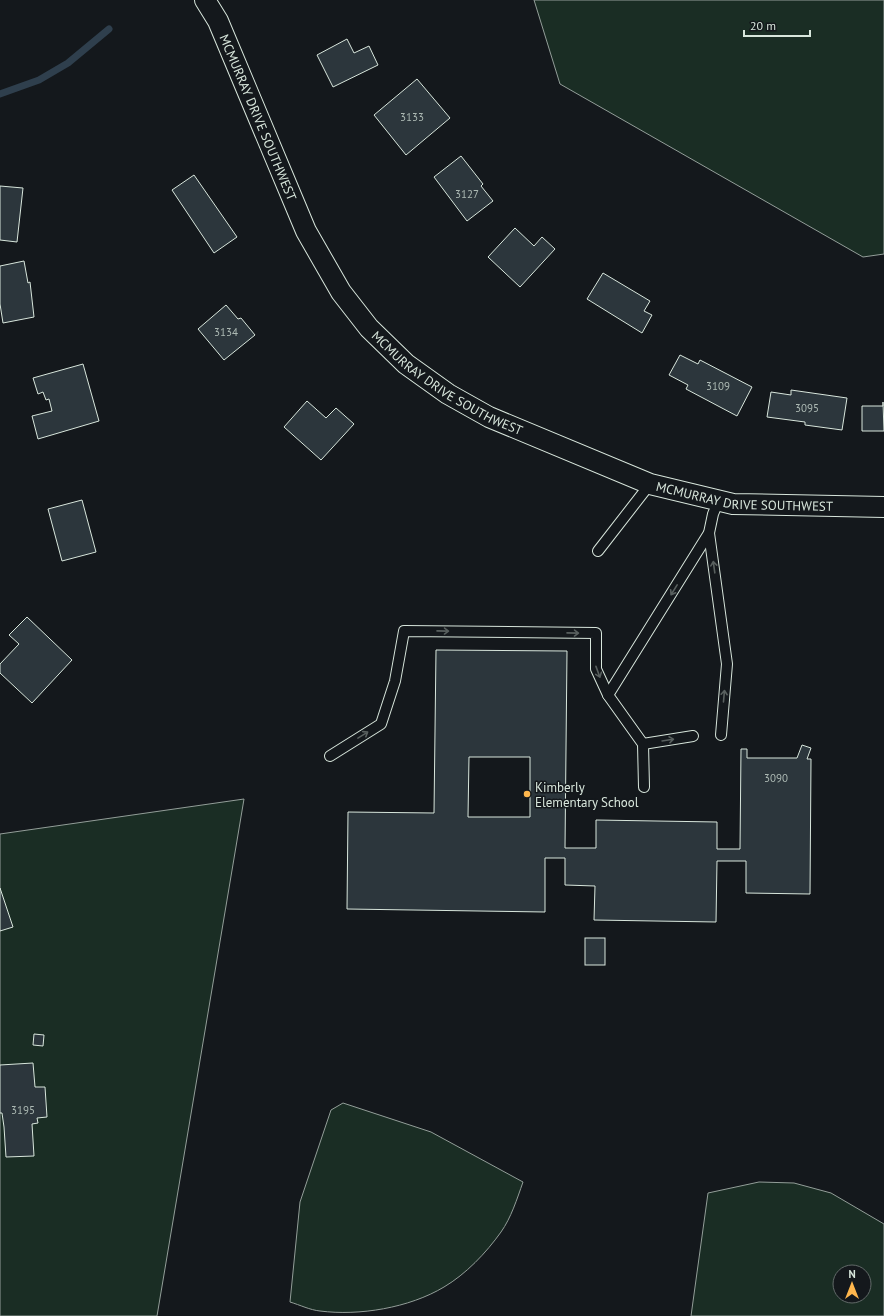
<svg xmlns="http://www.w3.org/2000/svg" width="884" height="1316" font-family="'PT Sans',sans-serif">
<rect width="100%" height="100%" fill="#14181c"/>
<g fill="#1a2d24" stroke="#939e99" fill-rule="evenodd">
<polygon points="534,0 884,0 884,254 863,257 560,84"/>
<polygon points="244,799 157,1316 0,1316 0,834"/>
<path d="M343,1103L431,1132L523,1182C517,1199 511,1218 501,1232C486,1253 466,1274 444,1287C409,1308 359,1316 320,1311C310,1310 300,1305 290,1302L300,1202L331,1110Z"/>
<path d="M759,1182L794,1183L831,1193L884,1224V1316H691L708,1193ZM840,1272H864V1296H840Z"/>
</g>
<g fill="none" stroke-linecap="round" stroke-linejoin="round">
<polyline stroke="#2f3f4d" stroke-width="7" points="0,94 39,80 68,63 109,29"/>
</g>
<g fill="#2c363c" stroke="#d8e6dc" fill-rule="evenodd">
<polygon points="347,39 354,53 369,46 378,65 333,87 317,55"/>
<polygon points="417,79 450,118 406,155 374,115"/>
<polygon points="461,156 483,184 481,186 493,201 467,221 434,177"/>
<polygon points="194,175 237,237 214,253 172,190"/>
<polygon points="0,186 23,188 17,242 0,240"/>
<polygon points="515,228 534,246 542,237 555,249 520,287 488,257"/>
<polygon points="24,261 28,283 30,282 34,317 3,323 0,304 0,266"/>
<polygon points="603,273 650,301 644,311 652,315 642,333 587,299"/>
<polygon points="226,305 238,319 241,318 255,335 224,360 198,329"/>
<polygon points="680,355 698,364 700,360 752,387 737,416 686,389 688,385 669,375"/>
<polygon points="83,364 99,421 38,439 32,416 52,411 49,399 46,400 43,392 38,394 33,378"/>
<polygon points="791,390 847,398 842,430 805,425 805,422 767,417 771,392 791,395"/>
<polygon points="307,401 326,418 336,408 354,424 321,460 284,427"/>
<polygon points="883,402 884,431 862,431 862,406 883,406"/>
<polygon points="82,500 96,552 62,561 48,509"/>
<polygon points="27,617 72,660 32,703 0,673 0,664 19,644 9,635"/>
<path d="M436,650L567,651L565,848H596V820L717,822V849H740L741,749H747V758H797L802,745L811,748L807,759H811L810,894L746,893V861H717L716,922L594,920L595,886L565,885V858H545V912L347,909L348,812L434,813ZM469,757H530V817H468Z"/>
<polygon points="0,888 13,927 0,931"/>
<rect x="585" y="938" width="20" height="27"/>
<polygon points="34,1034 44,1035 43,1046 33,1045"/>
<polygon points="33,1063 35,1087 45,1087 47,1117 37,1118 38,1123 32,1124 34,1156 6,1157 4,1127 2,1113 0,1113 0,1065"/>
</g>
<g fill="none" stroke-linecap="round" stroke-linejoin="round">
<defs>
<g id="service">
<polyline points="709,533 727,664 721,735"/>
<polyline points="598,551 650,484"/>
<polyline points="608,695 709,533 713,514 719,500"/>
<polyline points="643,744 693,736"/>
<polyline points="330,756 381,724 395,681 404,631 596,633 596,669 608,695 643,744 644,787"/>
</g>
<g id="minor">
<path id="s1" d="M205,0L218,21L306,231L341,292L369,328L406,364L448,394L489,417L650,484L733,504L884,507"/>
</g>
</defs>
<use href="#service" stroke="#d8e6dc" stroke-width="12"/>
<use href="#minor" stroke="#d8e6dc" stroke-width="22"/>
<use href="#service" stroke="#14181c" stroke-width="10"/>
<use href="#minor" stroke="#14181c" stroke-width="20"/>
</g>
<defs><path id="oneway-shaft" d="M-6 0H5M1.5-3L5.5 0L1.5 3" fill="none" stroke-width="1.6" stroke-linecap="round" stroke-linejoin="round"/></defs>
<g stroke="#59605f">
<use href="#oneway-shaft" transform="translate(714 567) rotate(-98)"/>
<use href="#oneway-shaft" transform="translate(674 590) rotate(122)"/>
<use href="#oneway-shaft" transform="translate(443 631) rotate(1)"/>
<use href="#oneway-shaft" transform="translate(573 633) rotate(1)"/>
<use href="#oneway-shaft" transform="translate(598 672) rotate(70)"/>
<use href="#oneway-shaft" transform="translate(724 696) rotate(-85)"/>
<use href="#oneway-shaft" transform="translate(363 735) rotate(-32)"/>
<use href="#oneway-shaft" transform="translate(668 740) rotate(-9)"/>
</g>
<circle fill="#ffb74d" stroke="#14181c" stroke-width="1.5" cx="527" cy="794" r="4"/>
<g text-anchor="middle" stroke-width="3" stroke-linejoin="round" paint-order="stroke">
<g font-size="11" fill="#adbab4">
<text x="412" y="121">3133</text>
<text x="467" y="198">3127</text>
<text x="226" y="336">3134</text>
<text x="718" y="390">3109</text>
<text x="807" y="412">3095</text>
<text x="776" y="782">3090</text>
<text x="23" y="1114">3195</text>
</g>
<g font-size="13" fill="#d8e6dc" stroke="#14181c">
<text dy="5" stroke="none"><textPath href="#s1" startOffset="129">MCMURRAY DRIVE SOUTHWEST</textPath></text>
<text dy="5" stroke="none"><textPath href="#s1" startOffset="465">MCMURRAY DRIVE SOUTHWEST</textPath></text>
<text dy="5" stroke="none"><textPath href="#s1" startOffset="789">MCMURRAY DRIVE SOUTHWEST</textPath></text>
</g>
<g font-size="13" fill="#d8e6dc" stroke="#14181c" text-anchor="start">
<text x="535" y="792">Kimberly<tspan x="535" dy="15">Elementary School</tspan></text>
</g>
</g>
<g transform="translate(852 1284)"><circle r="19" fill="#14181c" stroke="#626a69"/>
<path d="M0-3L7 15L0 10L-7 15Z" fill="#ffb74d"/>
<text y="-6" font-size="11" font-weight="bold" text-anchor="middle" fill="#d8e6dc">N</text>
</g>
<path d="M744 30v6h66v-6" fill="none" stroke="#d8e6dc" stroke-width="2"/>
<text x="750" y="30" font-size="12" fill="#d8e6dc" stroke="#14181c" stroke-width="3" paint-order="stroke">20 m</text>
</svg>
